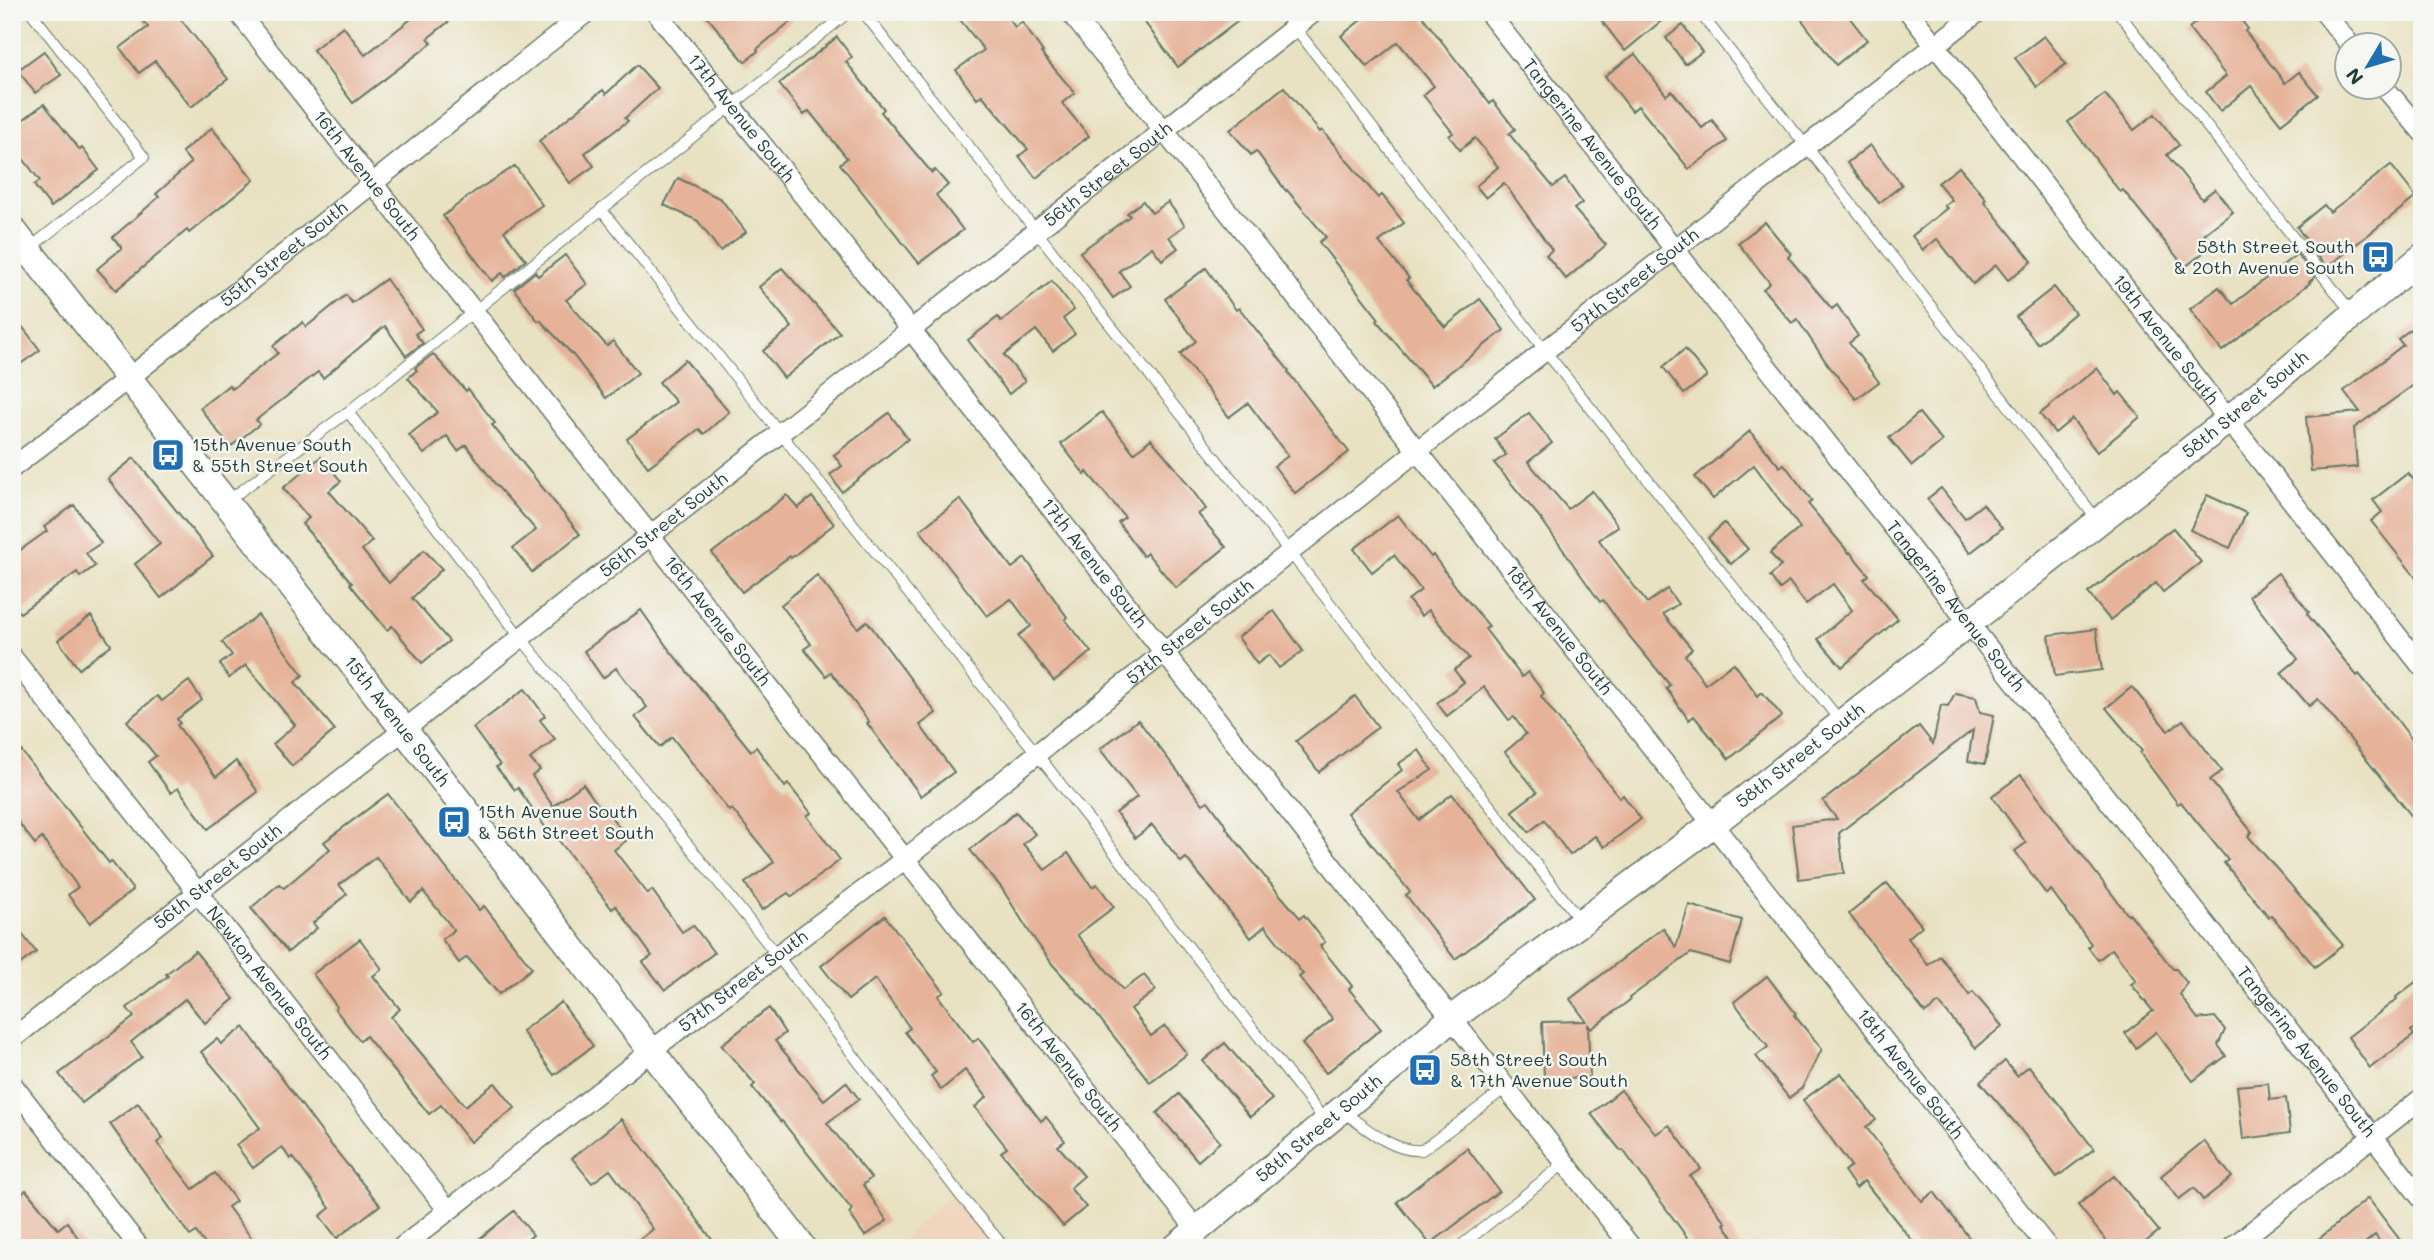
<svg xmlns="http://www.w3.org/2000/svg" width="2434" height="1260" font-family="Mali,sans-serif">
<rect width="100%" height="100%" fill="#f6f6f2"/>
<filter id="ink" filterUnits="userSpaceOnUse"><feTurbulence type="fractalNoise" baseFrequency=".0143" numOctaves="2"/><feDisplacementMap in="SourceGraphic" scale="14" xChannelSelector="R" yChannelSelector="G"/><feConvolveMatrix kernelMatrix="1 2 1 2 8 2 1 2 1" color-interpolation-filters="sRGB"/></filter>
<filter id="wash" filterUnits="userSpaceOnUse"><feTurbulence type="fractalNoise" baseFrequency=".00686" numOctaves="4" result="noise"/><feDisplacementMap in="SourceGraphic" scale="28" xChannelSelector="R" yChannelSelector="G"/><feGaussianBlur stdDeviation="1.57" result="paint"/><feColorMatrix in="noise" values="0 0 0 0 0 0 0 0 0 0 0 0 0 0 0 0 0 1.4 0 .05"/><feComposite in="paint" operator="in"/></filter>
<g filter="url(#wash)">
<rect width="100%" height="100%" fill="#e8e2c2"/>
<polygon fill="#f1d5bd" points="958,1186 1011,1248 894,1248"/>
<g id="blocks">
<g fill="#e6b39a">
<polygon points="135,12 175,12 228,79 191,107 155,61 139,73 120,48 148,27"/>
<polygon points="420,12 461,12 428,38 432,43 353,103 313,50 343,26 365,55"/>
<polygon points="703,12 802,12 757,49 758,51 745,62"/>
<polygon points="954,12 1004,12 1015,27 1022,22 1043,52 1041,53 1075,93 1062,103 1089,136 1036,178 1019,156 1028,149 982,95 977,99 956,70 984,50"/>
<polygon points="1137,12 1250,12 1178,67"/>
<polygon points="1371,12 1419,12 1490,104 1493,101 1515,129 1509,134 1553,187 1565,178 1582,203 1574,209 1606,245 1566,279 1546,255 1552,250 1504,183 1486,198 1476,186 1498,167 1475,138 1460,150 1449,136 1453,133 1423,95 1434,86 1398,42 1367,67 1341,36"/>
<polygon points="1595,12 1672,12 1625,51"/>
<polygon points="1796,12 1845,12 1867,40 1836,65"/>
<polygon points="2209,12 2235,12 2248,29 2245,31 2285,83 2299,72 2318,95 2281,124 2251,86 2220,111 2206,92 2226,76 2189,28"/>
<polygon points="1683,25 1702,52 1685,64 1666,38"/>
<polygon points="2044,36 2066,64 2037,87 2015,58"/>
<polygon points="837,37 852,57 846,62 884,109 881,112 932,173 935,170 948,185 936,195 963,230 919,263 840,164 847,158 809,111 804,115 779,84"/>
<polygon points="44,51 61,75 35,93 18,70"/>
<polygon points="1635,54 1666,95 1672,91 1702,128 1712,120 1727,141 1689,169 1638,106 1632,111 1605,76"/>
<polygon points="637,65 658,88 625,118 628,121 585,153 594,166 570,183 539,141 603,90 606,94"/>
<polygon points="1284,87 1320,132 1322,130 1378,198 1382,195 1404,223 1379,242 1409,278 1406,280 1445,327 1480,299 1504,330 1432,386 1377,321 1379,319 1319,242 1326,237 1287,190 1286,191 1256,151 1251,155 1230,130"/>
<polygon points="2105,94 2134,130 2155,114 2179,145 2167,155 2202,199 2215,189 2233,212 2204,234 2213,245 2185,267 2123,190 2120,192 2068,122"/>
<polygon points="44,104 80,150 82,148 99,170 51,207 34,185 40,181 12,144 12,128"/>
<polygon points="212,128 254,180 189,233 187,230 116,290 97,269 122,248 113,237 159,197 156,194 191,163 182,152"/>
<polygon points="1870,145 1902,185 1879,203 1847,163"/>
<polygon points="2391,165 2416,197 2326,268 2297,227 2324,205 2330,212"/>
<polygon points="515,166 542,205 504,231 526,260 505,277 502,273 492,281 443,216 474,192"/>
<polygon points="1959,167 1986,199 1984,201 2032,261 2008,280 1996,265 1973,284 1937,239 1923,250 1912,236 1947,208 1944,206 1952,200 1938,183"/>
<polygon points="678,178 721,199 746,232 720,251 698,221 664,205"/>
<polygon points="1143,201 1152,213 1168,202 1185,225 1169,237 1178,248 1162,260 1152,247 1119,271 1130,286 1113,298 1080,252 1130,216 1127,213"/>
<polygon points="1765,222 1791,254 1788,257 1832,309 1837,305 1858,336 1849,343 1879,382 1856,399 1828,365 1797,319 1792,323 1763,289 1770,283 1738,243"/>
<polygon points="2297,254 2315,277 2309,282 2310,283 2222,351 2190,309 2219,287 2233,304"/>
<polygon points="565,255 587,284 566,300 607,346 613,341 638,373 606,398 573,355 540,320 538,321 514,289 535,272 538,276"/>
<polygon points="782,268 840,333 784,378 763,351 792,327 759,287"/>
<polygon points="1206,268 1236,310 1239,308 1289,371 1288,372 1349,452 1295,493 1274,466 1288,456 1248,403 1229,417 1180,354 1196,341 1165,299"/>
<polygon points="386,279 422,329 415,334 423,343 406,356 385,326 323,378 318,372 256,420 260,424 230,447 200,408 229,385 232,389 278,353 273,346 303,322 306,327 346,295 352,303"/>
<polygon points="1052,281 1074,310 1063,319 1075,334 1053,351 1036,330 1004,355 1025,381 1009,394 968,340 998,317 1001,321"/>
<polygon points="2054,287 2075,313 2038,344 2016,317"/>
<polygon points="12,313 40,350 12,370"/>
<polygon points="2422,320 2422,379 2354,428 2357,467 2311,471 2306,417 2360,412 2344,391 2403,345 2398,339"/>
<polygon points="1685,349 1707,376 1684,394 1663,367"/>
<polygon points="433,354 466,391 468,389 495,423 492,425 580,534 532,572 513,548 536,530 496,485 466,445 458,451 447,436 424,454 409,435 438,412 408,378 417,370 415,368"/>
<polygon points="685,360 729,412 704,434 699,429 648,467 627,439 676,402 659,382"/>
<polygon points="2097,368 2117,395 2120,392 2140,417 2097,452 2072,419 2055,433 2040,414"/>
<polygon points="1102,412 1134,453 1151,439 1175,467 1206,509 1198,514 1226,547 1176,588 1147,553 1143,556 1118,522 1125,517 1087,472 1085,475 1061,444"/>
<polygon points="889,413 908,439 842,492 830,475 842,466 834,455"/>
<polygon points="1529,413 1552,443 1528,462 1568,509 1592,491 1618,526 1599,540 1647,603 1667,589 1678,604 1663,614 1692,649 1685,655 1705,684 1734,663 1758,696 1762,692 1782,716 1729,759 1694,716 1689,720 1666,688 1670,685 1630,637 1603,600 1600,602 1542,520 1494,463 1506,455 1495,439"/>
<polygon points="1919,413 1942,441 1912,466 1889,438"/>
<polygon points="1750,431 1780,467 1784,464 1812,501 1808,504 1849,553 1850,552 1869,575 1864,579 1898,619 1842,667 1818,639 1852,610 1833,584 1806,604 1789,582 1780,589 1770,576 1781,566 1770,553 1800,528 1754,465 1713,499 1695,477"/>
<polygon points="321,457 341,481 329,491 372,541 362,550 389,583 424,550 442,569 412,598 449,641 422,663 392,626 387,630 350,584 352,583 302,524 309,518 283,488"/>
<polygon points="134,458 213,556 161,598 135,564 160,544 108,479"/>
<polygon points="2408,473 2422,490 2422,585 2371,521 2382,512 2373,500"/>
<polygon points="1941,488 1965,518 1983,504 2002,528 1970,553 1927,499"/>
<polygon points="787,495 798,508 812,497 834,524 791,558 790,556 742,592 712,553"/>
<polygon points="2207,495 2246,513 2230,548 2190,530"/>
<polygon points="960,499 1012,568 1025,558 1067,617 1065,619 1091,652 1054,681 1018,636 1031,626 1011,599 987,616 920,530"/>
<polygon points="74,505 101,543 86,553 95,566 80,577 77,572 20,613 12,602 12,556 47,531 44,527"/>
<polygon points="1398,515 1431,557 1433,555 1457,588 1489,626 1485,629 1522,677 1528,672 1544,693 1541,696 1574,740 1620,798 1623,795 1641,819 1604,847 1595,836 1570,855 1544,820 1529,832 1512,811 1537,792 1505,752 1526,734 1514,717 1509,720 1484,687 1447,716 1437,703 1464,682 1454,670 1469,658 1428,610 1421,616 1408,600 1421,590 1394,555 1372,572 1354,549"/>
<polygon points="1724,523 1748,549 1731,564 1708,538"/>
<polygon points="2173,528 2201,562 2163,592 2156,583 2110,620 2088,593"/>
<polygon points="2278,573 2309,612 2307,614 2357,676 2359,674 2395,717 2422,753 2422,829 2318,699 2309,706 2281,673 2298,659 2249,596"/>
<polygon points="817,575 858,628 867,621 936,713 920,725 954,772 921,796 867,723 869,722 831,672 826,676 804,649 811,644 781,605"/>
<polygon points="641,610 667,647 751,751 756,747 785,787 788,784 811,813 807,816 840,860 792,897 788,893 762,910 745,883 774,862 732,809 729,811 672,737 660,747 635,717 647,707 616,668 603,678 584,651"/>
<polygon points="1274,611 1303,651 1279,668 1269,655 1257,664 1238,637"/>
<polygon points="258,615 303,675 295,682 335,730 292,766 273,744 295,725 246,665 229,678 220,664 232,655 222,642"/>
<polygon points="91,616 111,645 79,669 58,640"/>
<polygon points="2096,629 2102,670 2055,676 2049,635"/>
<polygon points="189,681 202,700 177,719 180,723 177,725 216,777 236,761 258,792 208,829 178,788 171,793 148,762 156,756 127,721 157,696 162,701"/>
<polygon points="2132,687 2168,731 2183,720 2222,771 2210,780 2252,832 2248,836 2343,945 2315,967 2271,915 2269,917 2224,863 2228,860 2181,802 2178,804 2140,753 2142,751 2106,708"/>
<polygon points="525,689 545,716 540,720 555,739 530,759 540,770 532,776 553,806 583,784 603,812 606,810 628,839 614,850 648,894 652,890 682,932 693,925 714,953 665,990 643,962 652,956 616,906 612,909 550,829 548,831 518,788 515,790 496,767 500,765 473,728"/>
<polygon points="1955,693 1976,697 1980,712 1994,715 1985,764 1968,761 1973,730 1839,833 1844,873 1799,879 1792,825 1837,819 1823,801 1919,726 1933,744 1941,705 1948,706"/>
<polygon points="1355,696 1378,727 1319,772 1296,741"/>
<polygon points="1138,720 1203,804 1208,801 1227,827 1226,828 1269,882 1300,918 1304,915 1325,942 1320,946 1352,986 1349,989 1381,1029 1326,1073 1302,1044 1333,1019 1299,977 1303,974 1265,926 1251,938 1186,858 1181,862 1152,825 1135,838 1116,813 1137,797 1100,749"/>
<polygon points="12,739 109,863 111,861 133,890 90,923 68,895 78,887 42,838 35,844 12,814"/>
<polygon points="1419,750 1432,770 1398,792 1419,820 1452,794 1535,900 1455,959 1406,895 1410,892 1347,813 1402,770 1398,764"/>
<polygon points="2021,775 2128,915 2130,914 2173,969 2176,969 2187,983 2180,995 2198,1019 2215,1017 2225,1030 2218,1045 2226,1056 2193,1081 2156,1032 2136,1048 2125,1033 2153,1011 2131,984 2136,981 2112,949 2098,960 2088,947 2091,944 2051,890 2046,894 2015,851 2026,843 1992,796"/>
<polygon points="388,794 479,910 484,906 532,968 499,994 467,957 459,963 442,939 454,930 423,891 411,902 376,857 339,885 347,894 313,923 317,928 288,952 251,908 279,884 284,888 330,849 324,842"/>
<polygon points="1016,812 1035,834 1023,844 1045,870 1068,853 1092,887 1097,884 1114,907 1077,935 1123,990 1144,975 1156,990 1131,1009 1151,1036 1165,1026 1187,1054 1150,1082 1089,1005 1053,965 1030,933 1001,887 970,850"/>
<polygon points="1887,883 1922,926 1908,938 1928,965 1940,956 1969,995 1973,992 2002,1026 1976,1048 1939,1003 1925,1013 1849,914"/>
<polygon points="1689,905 1742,920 1730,964 1691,953 1629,998 1630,1000 1591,1029 1588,1024 1590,1077 1544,1079 1542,1022 1586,1021 1570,999 1663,928 1676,947"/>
<polygon points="885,916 944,992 938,996 973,1042 978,1038 1041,1121 1046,1117 1065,1141 1058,1146 1084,1176 1070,1188 1086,1207 1063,1226 1001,1152 1007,1148 975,1107 987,1097 965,1070 941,1090 931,1076 936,1072 905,1032 910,1028 875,979 848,1000 821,966"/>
<polygon points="12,921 36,952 12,970"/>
<polygon points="360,939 382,969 373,976 400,1009 391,1017 465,1106 495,1083 515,1108 470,1142 441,1105 429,1114 366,1036 360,1041 335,1009 337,1007 313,974"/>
<polygon points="195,951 234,999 205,1023 185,999 131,1042 142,1057 82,1103 59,1074 134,1017 127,1008 168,976 166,974"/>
<polygon points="1767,976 1796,1014 1794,1015 1822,1049 1802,1088 1789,1098 1756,1056 1768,1047 1734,1002"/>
<polygon points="2422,977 2422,1022 2411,1031 2414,1035 2370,1068 2348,1037 2397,999 2396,997"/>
<polygon points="561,1002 593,1046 554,1075 522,1031"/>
<polygon points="769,1008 785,1033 775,1041 824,1100 846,1082 859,1099 827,1123 871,1178 863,1185 887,1221 865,1236 849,1213 852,1210 782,1121 781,1122 752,1087 755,1084 721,1045"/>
<polygon points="244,1027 328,1141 380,1205 337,1238 320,1216 330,1208 293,1157 290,1159 282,1147 253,1168 236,1145 260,1128 227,1083 201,1052 217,1039 221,1044"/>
<polygon points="1225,1043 1272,1099 1250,1117 1203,1061"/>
<polygon points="2005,1061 2017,1076 2029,1066 2094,1149 2057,1177 2017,1125 1980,1082"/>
<polygon points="1841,1073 1876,1120 1866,1127 1922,1201 1934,1192 1977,1248 1918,1248 1864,1181 1856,1188 1844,1171 1851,1166 1803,1100"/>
<polygon points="2268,1083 2270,1100 2286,1098 2290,1133 2243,1139 2237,1086"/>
<polygon points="1621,1090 1656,1134 1669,1125 1701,1169 1690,1176 1726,1223 1724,1224 1741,1248 1695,1248 1623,1150 1621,1151 1591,1114"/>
<polygon points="1179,1094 1220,1142 1198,1161 1157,1113"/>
<polygon points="138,1103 163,1138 157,1143 193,1189 215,1173 236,1201 228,1207 259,1248 208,1248 196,1232 190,1236 110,1124"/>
<polygon points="621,1119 687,1205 718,1248 630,1248 653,1229 610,1170 592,1183 572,1158"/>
<polygon points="2204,1141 2232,1177 2203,1200 2194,1188 2179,1199 2161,1176"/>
<polygon points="1467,1148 1499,1191 1430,1244 1397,1202"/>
<polygon points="2114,1176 2159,1231 2138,1248 2112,1248 2078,1205"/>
<polygon points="26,1190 58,1229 67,1222 85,1248 32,1248 35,1245 31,1239 20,1248 12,1238 12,1202"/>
<polygon points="2368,1198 2406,1248 2384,1248 2375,1235 2359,1248 2308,1248"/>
<polygon points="514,1211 533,1235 517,1248 468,1248"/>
</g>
</g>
</g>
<g filter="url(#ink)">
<use href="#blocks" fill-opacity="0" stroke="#657766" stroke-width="2"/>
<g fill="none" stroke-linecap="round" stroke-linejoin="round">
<defs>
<g id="lane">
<polyline points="863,12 1581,921"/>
<polyline points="1283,12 1546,352 1841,722"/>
<polyline points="1699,12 1807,147 2098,521"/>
<polyline points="2118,12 2352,313"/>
<polyline points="601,209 1037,754 1326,1122"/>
<polyline points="30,248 144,157 31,12"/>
<polyline points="348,412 521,638 777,955 960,1195 1005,1248"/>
<polyline points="226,502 348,412 849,12"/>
<path d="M1342,1111C1365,1127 1393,1153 1422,1150L1506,1088"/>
<polyline points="1458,1248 1565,1163"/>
</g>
<g id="street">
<path id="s1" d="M238,12L1197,1230"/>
<path id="s2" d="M656,12L911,330L1632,1248"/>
<path id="s3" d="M1070,12L2048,1248"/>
<path id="s4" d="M1488,12L2422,1199"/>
<path id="s5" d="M1909,12L2422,667"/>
<polyline points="2324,12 2351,46"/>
<polyline points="2385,88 2422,132"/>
<path id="s6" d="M12,468L129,378L587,12"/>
<path id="s7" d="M12,657L448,1210"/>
<path id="s8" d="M12,1039L1314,12"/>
<polyline points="12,1084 140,1248"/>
<path id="s9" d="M401,1248L652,1050L905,859L1417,451L1978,12"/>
<polyline points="2231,1248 2422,1098"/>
</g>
<g id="secondary">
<path id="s10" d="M12,229L404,730L803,1248"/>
<path id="s11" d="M1175,1248L1451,1019L1713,824L2228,420L2422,257"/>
</g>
</defs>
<use href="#lane" stroke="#657766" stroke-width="12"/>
<use href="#street" stroke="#657766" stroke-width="22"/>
<use href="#secondary" stroke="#657766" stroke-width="29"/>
<use href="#lane" stroke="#fff" stroke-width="10"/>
<use href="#street" stroke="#fff" stroke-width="19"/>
<use href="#secondary" stroke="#fff" stroke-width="26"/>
</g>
</g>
<defs>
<symbol id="bus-square" viewBox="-11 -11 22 22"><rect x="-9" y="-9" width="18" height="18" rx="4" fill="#1f6fb2" stroke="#f6f6f2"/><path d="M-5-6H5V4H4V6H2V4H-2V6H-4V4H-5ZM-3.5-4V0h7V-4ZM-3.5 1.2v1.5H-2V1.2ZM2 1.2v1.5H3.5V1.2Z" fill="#fff"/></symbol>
</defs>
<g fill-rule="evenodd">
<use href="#bus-square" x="2359" y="238" width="38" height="38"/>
<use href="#bus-square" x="149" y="436" width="38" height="38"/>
<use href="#bus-square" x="435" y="803" width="38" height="38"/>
<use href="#bus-square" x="1406" y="1051" width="38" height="38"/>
</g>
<g text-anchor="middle" stroke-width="5" stroke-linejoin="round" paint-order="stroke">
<g font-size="18" fill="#1f3d34" stroke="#f6f6f2">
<text dy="6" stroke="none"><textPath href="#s2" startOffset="136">17th Avenue South</textPath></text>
<text dy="6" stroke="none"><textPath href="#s4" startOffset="168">Tangerine Avenue South</textPath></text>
<text dy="6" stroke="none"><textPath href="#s8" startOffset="1396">56th Street South</textPath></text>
<text dy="6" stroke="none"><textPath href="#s1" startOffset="208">16th Avenue South</textPath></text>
<text dy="6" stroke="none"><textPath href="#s6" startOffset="346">55th Street South</textPath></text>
<text dy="6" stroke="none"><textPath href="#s9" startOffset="1568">57th Street South</textPath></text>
<text dy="6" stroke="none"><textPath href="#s5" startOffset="416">19th Avenue South</textPath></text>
<text dy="6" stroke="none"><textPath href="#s11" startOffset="1363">58th Street South</textPath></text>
<text dy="6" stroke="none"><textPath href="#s8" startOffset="830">56th Street South</textPath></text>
<text dy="6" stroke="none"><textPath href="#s2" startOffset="704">17th Avenue South</textPath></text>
<text dy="6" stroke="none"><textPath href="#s4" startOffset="756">Tangerine Avenue South</textPath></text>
<text dy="6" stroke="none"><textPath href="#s1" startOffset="775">16th Avenue South</textPath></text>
<text dy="6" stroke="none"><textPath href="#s3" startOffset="788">18th Avenue South</textPath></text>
<text dy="6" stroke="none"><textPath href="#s9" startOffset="1001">57th Street South</textPath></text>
<text dy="6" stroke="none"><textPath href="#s10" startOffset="625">15th Avenue South</textPath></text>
<text dy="6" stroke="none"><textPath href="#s11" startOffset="796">58th Street South</textPath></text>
<text dy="6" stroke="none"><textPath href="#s8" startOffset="262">56th Street South</textPath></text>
<text dy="6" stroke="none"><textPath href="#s9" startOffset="434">57th Street South</textPath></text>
<text dy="6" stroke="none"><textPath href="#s7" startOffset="415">Newton Avenue South</textPath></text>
<text dy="6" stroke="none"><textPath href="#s4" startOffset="1323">Tangerine Avenue South</textPath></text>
<text dy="6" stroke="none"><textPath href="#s1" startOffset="1342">16th Avenue South</textPath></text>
<text dy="6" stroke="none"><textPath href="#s3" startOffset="1354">18th Avenue South</textPath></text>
<text dy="6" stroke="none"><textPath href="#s11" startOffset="187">58th Street South</textPath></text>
</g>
<g font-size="18" fill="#1f3d34" stroke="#f6f6f2" text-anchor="start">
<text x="2354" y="253" text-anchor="end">58th Street South<tspan x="2354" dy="21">&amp; 20th Avenue South</tspan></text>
<text x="192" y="451">15th Avenue South<tspan x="192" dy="21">&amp; 55th Street South</tspan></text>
<text x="478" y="818">15th Avenue South<tspan x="478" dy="21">&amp; 56th Street South</tspan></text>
<text x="1450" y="1066">58th Street South<tspan x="1450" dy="21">&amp; 17th Avenue South</tspan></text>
</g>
</g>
<rect width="2434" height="1260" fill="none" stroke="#f6f6f2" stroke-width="42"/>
<g transform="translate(2368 66) rotate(232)"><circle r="33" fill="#f6f6f2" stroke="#a0aca6" stroke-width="2"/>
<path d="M0-5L12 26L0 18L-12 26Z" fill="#1f6fb2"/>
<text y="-10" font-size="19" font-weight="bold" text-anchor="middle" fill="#1f3d34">N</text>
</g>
</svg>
